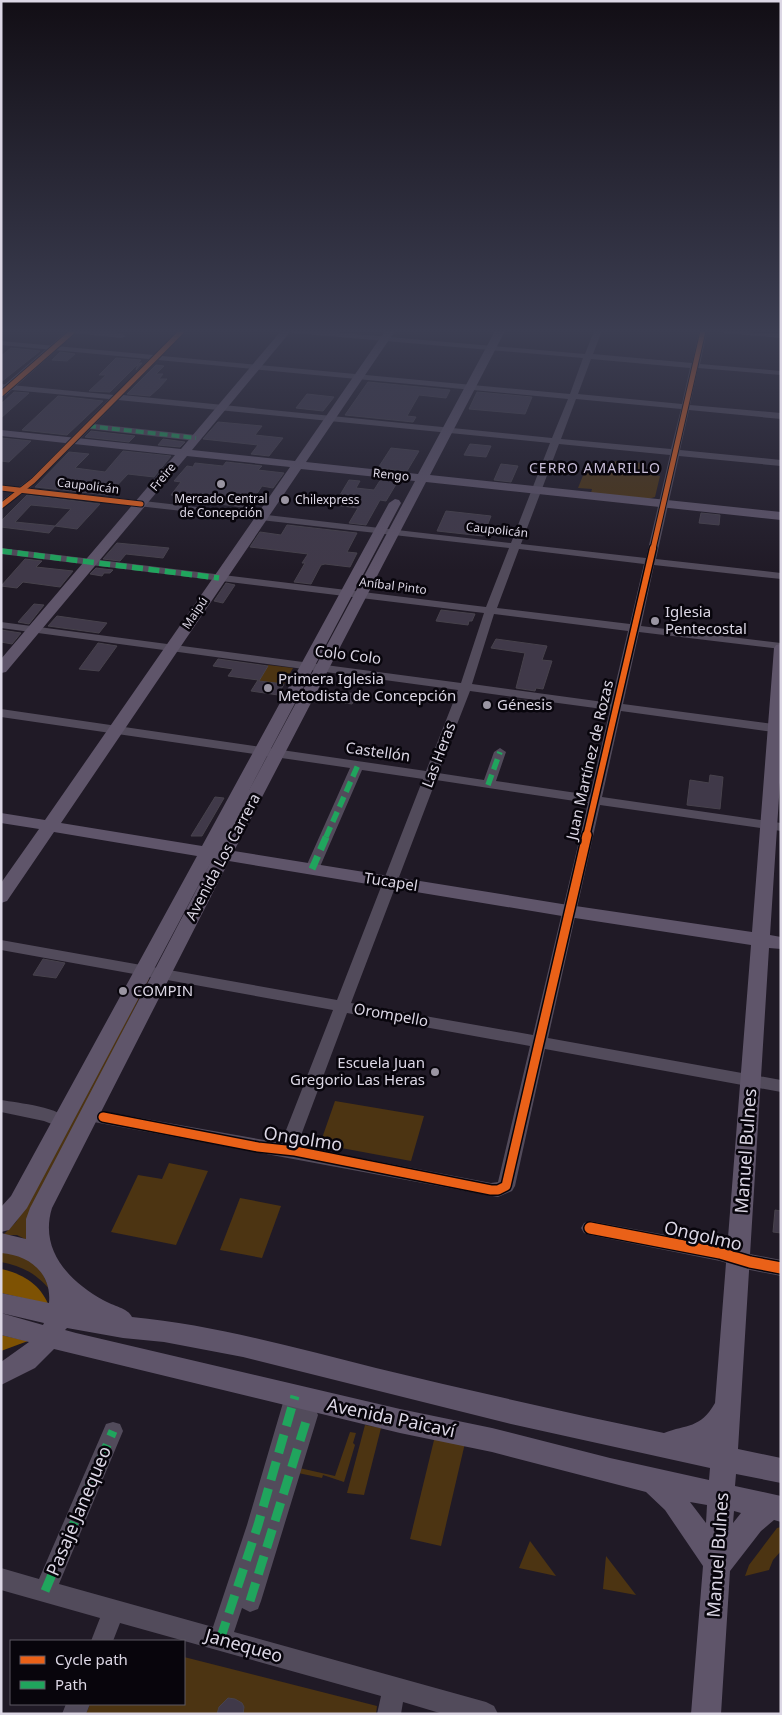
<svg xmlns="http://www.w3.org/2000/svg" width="782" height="1715" font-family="'Noto Sans',sans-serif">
<rect width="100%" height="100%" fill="#201a26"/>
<g fill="#4c3412">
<polygon points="615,461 643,463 640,474 660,476 655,497 648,499 591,493 592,489 578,488 588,463 613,465"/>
<polygon points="268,665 293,668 284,684 259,681"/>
<polygon points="149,975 149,979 97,1083 27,1240 17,1235 3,1235 16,1222 25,1207"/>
<polygon points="335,1101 424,1116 411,1161 320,1144"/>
<polygon points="169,1163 208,1171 176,1245 111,1232 138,1175 162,1179"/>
<polygon points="240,1198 281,1206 262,1258 220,1250"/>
<path d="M1,1251L19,1254L40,1268L50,1290C37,1274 22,1266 1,1262Z"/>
<polygon points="365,1425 381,1428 364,1495 347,1493"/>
<polygon points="350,1432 356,1433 353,1443 355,1445 344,1482 323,1475 322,1478 298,1473 295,1467 335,1476"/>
<polygon points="435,1436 465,1443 441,1546 410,1539"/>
<polygon points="781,1527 781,1551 773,1560 769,1570 745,1576 749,1565 777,1528"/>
<polygon points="530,1541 556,1576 519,1568"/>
<polygon points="606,1556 636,1595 603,1589"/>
<polygon points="184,1657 377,1706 376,1714 86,1714 90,1704 184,1704"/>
</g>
<g fill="#7e5203">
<path d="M1,1269C21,1273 40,1284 48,1304L1,1293Z"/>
<polygon points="1,1335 28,1341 1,1351"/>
</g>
<g fill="#403949" stroke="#47424c" fill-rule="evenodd">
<polygon points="11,348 40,351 1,382 1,356"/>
<polygon points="60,352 75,354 67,361 52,360"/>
<polygon points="116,358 141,360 138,363 142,363 136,370 138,364 110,392 89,391 106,375 99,375"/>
<polygon points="156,365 164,366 156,374 163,374 159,379 167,379 159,388 150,396 127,394"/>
<polygon points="368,382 450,390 446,398 419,395 407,416 416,417 413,422 345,415"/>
<polygon points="14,392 29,393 1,418 1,404"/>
<polygon points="477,392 532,397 525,414 469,409"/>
<polygon points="307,394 334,397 323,411 296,408"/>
<polygon points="58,396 103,401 67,435 22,430"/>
<polygon points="218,422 262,426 255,435 283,438 269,456 251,454 258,445 203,439"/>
<polygon points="91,431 135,436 129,442 85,437"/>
<polygon points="1,438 31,441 9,462 1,461"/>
<polygon points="163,439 185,442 180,447 158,445"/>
<polygon points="470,444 491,446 486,457 464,455"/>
<polygon points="391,448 419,451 407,471 378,468"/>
<polygon points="123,451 171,456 154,477 128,474 108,495 35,487 69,452 89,454 75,468 105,472"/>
<polygon points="226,462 262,466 258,470 284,473 273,488 262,486 250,504 246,503 243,507 195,501 198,498 171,495 181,482 174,481 187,466 193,467 195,463 223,466"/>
<polygon points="501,464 518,466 511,482 494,480"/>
<polygon points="381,479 398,481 386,501 380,500 366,525 349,523 358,508 334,505 349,480 360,481 356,488 374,490"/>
<path d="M27,495L100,504L77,529L55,526L49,533L1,527V521ZM31,505L52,507L71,509L55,526L15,522Z"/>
<polygon points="446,511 491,516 483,536 437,531"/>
<polygon points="701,513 720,515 719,525 699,523"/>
<polygon points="287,525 357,533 347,552 357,553 350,567 325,564 321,565 311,584 294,582 305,563 302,563 308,554 250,547 260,532 281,535"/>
<polygon points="117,543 169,548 163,558 126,554 120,561 103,559"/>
<polygon points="25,559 42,561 36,567 73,571 60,587 23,582 17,588 1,586"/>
<polygon points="96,568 113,570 110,573 104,573 102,576 90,574"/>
<polygon points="226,583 235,585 223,603 214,601"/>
<polygon points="34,604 44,605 29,624 18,622"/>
<polygon points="441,610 475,614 472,621 469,621 468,625 436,621"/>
<polygon points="57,616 107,623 99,633 48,626"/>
<polygon points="1,630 21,633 12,644 1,642"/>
<polygon points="496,639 547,646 542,660 552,661 543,689 536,688 535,691 516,688 525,653 491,648"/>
<polygon points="98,643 117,646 99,671 79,669"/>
<polygon points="218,659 268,666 259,681 284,684 278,695 251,691 258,680 228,676 233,669 213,666"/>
<polygon points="336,691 348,693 357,694 352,704 331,701"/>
<polygon points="513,699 532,701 530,711 510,708"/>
<polygon points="710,775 723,777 720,809 687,805 690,780 709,783"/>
<polygon points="215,797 224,798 202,836 191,836"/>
<polygon points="43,959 65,963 56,978 33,975"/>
<polygon points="775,1210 781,1211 781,1233 773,1232"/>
<polygon points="228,1698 235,1699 242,1703 244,1707 243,1714 217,1714 219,1707"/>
</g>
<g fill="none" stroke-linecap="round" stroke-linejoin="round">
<g fill="#524b5b" fill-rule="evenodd">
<path d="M69,331C83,331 115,329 126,336L122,338L73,333Z"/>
<path d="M178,331H186L162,356L570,394L583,358L293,333L289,331H320L585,354L594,331H602L593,354L692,363L699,331H707L700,364L781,371V375L698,368L690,405L781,413V419L689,410L680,450L781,460V466L679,456L656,559L781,573V579L654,565L641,626L781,643V649L639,632L623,704L781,725V733L621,711L602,797L781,823V831L600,805L548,1038L781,1080V1092L545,1049L515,1186L512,1191L498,1197L83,1120L81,1115L83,1110L89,1109L281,1143L333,1010L1,950V940L337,1000L423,779L362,770L319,869L317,872H307L305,869L350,768L1,717V709L426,771L458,690L1,628V622L461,683L484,613L1,554V548L486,607L509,548L23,493L1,509V501L13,492L1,491V485L19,487L30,479L109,399L1,389V384L114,395L149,359L1,345V341L154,355ZM591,359L690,368L682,404L578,394ZM158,360L568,399L552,438L123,395ZM576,399L681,409L671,449L561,439ZM118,400L550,443L511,543L30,488L90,429L196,441L200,438L196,435L95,424ZM559,444L670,455L646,558L521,544ZM519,549L644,564L630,624L497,608ZM494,614L628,631L611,703L472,684ZM470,691L610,710L590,795L496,781L506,752L500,748L494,752L484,780L438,773ZM436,780L588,803L533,1035L351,1003ZM347,1013L530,1046L498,1182L491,1183L297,1146Z"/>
<polygon points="720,331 781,334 781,338 724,333"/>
<path d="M1,1100C18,1103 62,1107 70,1122L68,1127L62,1128L44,1121L1,1112Z"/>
<polygon points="590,1221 720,1245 750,1254 781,1260 781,1276 750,1270 720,1261 590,1235 584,1233 581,1228 584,1223"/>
<polygon points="295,1387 302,1390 305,1396 301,1408 308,1406 315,1408 318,1415 261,1601 258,1609 250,1612 242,1608 234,1632 486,1702 494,1706 498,1714 443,1714 403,1702 401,1714 377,1714 381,1696 120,1623 113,1641 91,1641 100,1618 1,1590 1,1568 39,1579 106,1424 113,1422 120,1424 123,1431 59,1584 213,1627 247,1525 285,1396 288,1390"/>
<polygon points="66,1704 90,1704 86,1714 62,1714"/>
</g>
<g fill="#5f556a" fill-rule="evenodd">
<polygon points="67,331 78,331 5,396 1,397 1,388"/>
<path d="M281,331H291L192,450L295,461L385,331H395L306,462L418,474L495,331H505L430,475L781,512V520L426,482L234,851L562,904L752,932L774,648L776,645L781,644V767L770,935L781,937V949L769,948L738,1449L781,1458V1483L736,1474L735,1486L781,1496V1522L774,1520L761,1531L730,1571L721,1714H691L703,1566L665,1510L646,1492L492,1452L400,1433L54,1349L35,1368L1,1385V1362L29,1342L1,1335V1313L43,1325L44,1323L1,1313V1293L49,1303C52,1273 29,1255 1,1253V1233L26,1239V1219L30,1208L211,862L27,1208L9,1230L1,1232V1207L11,1196L197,856L54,832L7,901L1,903V883L39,829L1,823V813L45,820L290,467L187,456L6,672L1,673V659L175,455L1,436V430L181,449ZM301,469L415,481L247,794L401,503L399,500L395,499L389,503L202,846L61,823ZM229,861L562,916L751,945L715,1403C700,1429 687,1424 664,1433C568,1413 472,1391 376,1368C296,1348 215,1325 132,1317C128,1308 113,1306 103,1300C69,1281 39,1250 52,1208ZM67,1328L123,1338L164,1342L243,1357L511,1424L710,1468L709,1480L610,1458L492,1428L400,1409L76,1333L65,1330ZM690,1502L707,1505L706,1523ZM734,1511L741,1513L733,1523Z"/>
</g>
<polyline stroke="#20a55d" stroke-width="4" stroke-dasharray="8 4" stroke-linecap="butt" points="88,426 196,438"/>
<g stroke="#20a55d" stroke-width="5.5" stroke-dasharray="11 5.5" stroke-linecap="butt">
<polyline points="1,551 219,578"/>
<polyline points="488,785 500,752"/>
<polyline points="326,837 358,765"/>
</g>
<polyline stroke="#20a55d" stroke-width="7" stroke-dasharray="14 7" stroke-linecap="butt" points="312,869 327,835"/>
<g stroke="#20a55d" stroke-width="9" stroke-dasharray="19 9" stroke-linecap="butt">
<polyline points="45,1591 113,1431"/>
<polyline points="250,1601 308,1415"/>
<polyline points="220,1640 258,1525 295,1396"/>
</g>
<defs>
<g id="cycleway-far3">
<polyline points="1,394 73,331"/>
<polyline points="1,488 141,504"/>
<polyline points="1,506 33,481 182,331"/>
<polyline points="653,549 703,331"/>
</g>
<polyline id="cycleway-far2" points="586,837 653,548"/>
<polyline id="cycleway-far1" points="103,1117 258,1147 295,1151 491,1190 498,1190 506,1186 587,835"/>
<polyline id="cycleway" points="590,1228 720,1253 750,1262 781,1268"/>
</defs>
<use href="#cycleway-far3" stroke="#08050c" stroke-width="7"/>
<use href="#cycleway-far2" stroke="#08050c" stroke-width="9"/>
<use href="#cycleway-far1" stroke="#08050c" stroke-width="12"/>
<use href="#cycleway" stroke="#08050c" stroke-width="14"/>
<use href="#cycleway-far3" stroke="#ea6118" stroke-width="5"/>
<use href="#cycleway-far2" stroke="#ea6118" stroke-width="6"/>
<use href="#cycleway-far1" stroke="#ea6118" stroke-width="9"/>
<use href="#cycleway" stroke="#ea6118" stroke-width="11"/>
</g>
<linearGradient id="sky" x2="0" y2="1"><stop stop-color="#120e15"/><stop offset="0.58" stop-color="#3c3e52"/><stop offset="1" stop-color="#3c3e52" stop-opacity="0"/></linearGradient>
<rect width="782" height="571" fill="url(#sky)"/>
<g fill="#9a95a2" stroke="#08050c" stroke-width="2">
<circle cx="221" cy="484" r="5"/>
<circle cx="285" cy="500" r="5"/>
<circle cx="655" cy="621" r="5"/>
<circle cx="268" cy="688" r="5"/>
<circle cx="487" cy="705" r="5"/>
<circle cx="123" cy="991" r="5"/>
<circle cx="435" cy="1072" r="5"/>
</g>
<g text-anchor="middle" stroke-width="5" stroke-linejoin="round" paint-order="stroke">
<g font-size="12" fill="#dcd7e5" stroke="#08050c">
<text transform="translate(391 475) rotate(6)" y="4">Rengo</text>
<text transform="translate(163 477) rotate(-50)" y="4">Freire</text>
<text transform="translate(88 486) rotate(7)" y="4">Caupolicán</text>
<text transform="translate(497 530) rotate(6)" y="4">Caupolicán</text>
<text transform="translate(393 586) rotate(7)" y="4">Aníbal Pinto</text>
<text transform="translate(195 613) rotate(-56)" y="4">Maipú</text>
</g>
<g font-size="12" fill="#dcd7e5" stroke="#08050c">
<text x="221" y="503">Mercado Central<tspan x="221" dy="14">de Concepción</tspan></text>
<text x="295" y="504" text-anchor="start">Chilexpress</text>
</g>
<g font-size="14" letter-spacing="1" fill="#c9bed9" stroke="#08050c">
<text x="595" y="473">CERRO AMARILLO</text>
</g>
<g font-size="15" fill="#dcd7e5" stroke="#08050c" text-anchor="start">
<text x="665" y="617">Iglesia<tspan x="665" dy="17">Pentecostal</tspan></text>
<text x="278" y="684">Primera Iglesia<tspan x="278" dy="17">Metodista de Concepción</tspan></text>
<text x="497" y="710">Génesis</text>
<text x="133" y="996">COMPIN</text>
<text x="425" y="1068" text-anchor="end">Escuela Juan<tspan x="425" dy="17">Gregorio Las Heras</tspan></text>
</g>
<g font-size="15" fill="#dcd7e5" stroke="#08050c">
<text transform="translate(348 655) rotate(7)" y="5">Colo Colo</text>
<text transform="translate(378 752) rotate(8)" y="5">Castellón</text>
<text transform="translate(439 755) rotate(-69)" y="5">Las Heras</text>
<text transform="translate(590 760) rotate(-77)" y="5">Juan Martínez de Rozas</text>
<text transform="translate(223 857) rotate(-62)" y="5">Avenida Los Carrera</text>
<text transform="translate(391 882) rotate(9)" y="5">Tucapel</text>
<text transform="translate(391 1015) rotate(10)" y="5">Orompello</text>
</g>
<g font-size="18" fill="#dcd7e5" stroke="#08050c">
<text transform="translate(303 1139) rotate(9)" y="6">Ongolmo</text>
<text transform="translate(746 1151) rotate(-86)" y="6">Manuel Bulnes</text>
<text transform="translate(703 1236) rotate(13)" y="6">Ongolmo</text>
<text transform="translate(391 1418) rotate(12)" y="6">Avenida Paicaví</text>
<text transform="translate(79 1511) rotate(-67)" y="6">Pasaje Janequeo</text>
<text transform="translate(718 1555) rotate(-86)" y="6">Manuel Bulnes</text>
<text transform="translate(244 1646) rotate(16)" y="6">Janequeo</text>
</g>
</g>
<rect width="782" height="1715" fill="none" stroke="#dcd7e5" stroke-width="5"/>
<rect x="10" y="1640" width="175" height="65" fill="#08050c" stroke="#5d5963"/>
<rect x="20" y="1656" width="25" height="8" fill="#ea6118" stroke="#5d5963"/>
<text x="55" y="1665" font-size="15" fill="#dcd7e5">Cycle path</text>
<rect x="20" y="1681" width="25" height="8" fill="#20a55d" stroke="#5d5963"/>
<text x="55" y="1690" font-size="15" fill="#dcd7e5">Path</text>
</svg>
